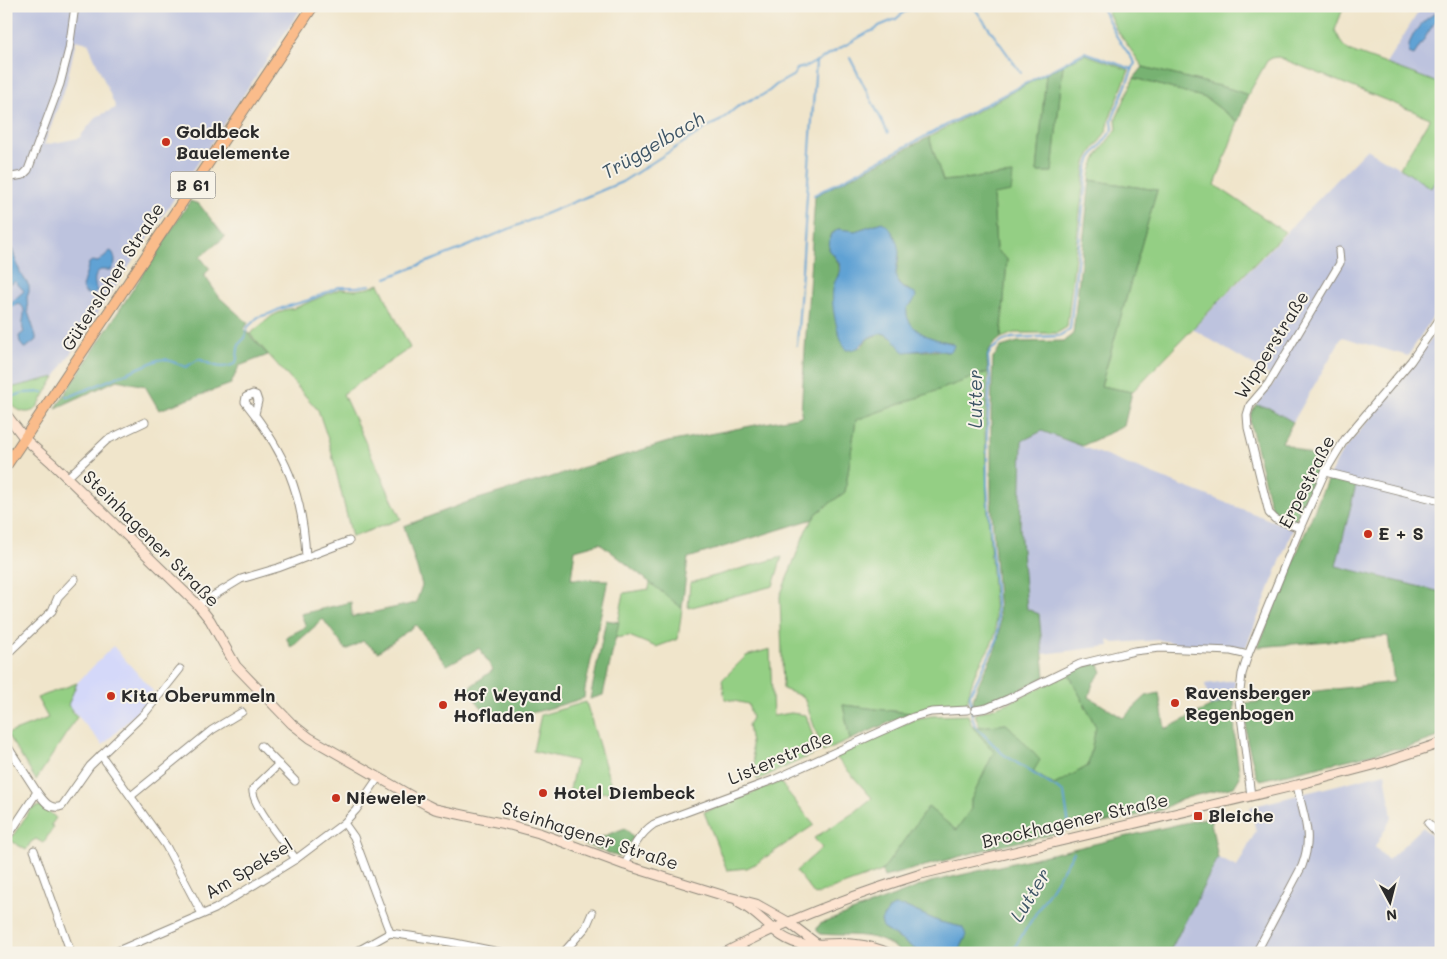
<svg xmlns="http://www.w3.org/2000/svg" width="1447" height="959" font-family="Mali,sans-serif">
<rect width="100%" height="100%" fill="#f7f3e8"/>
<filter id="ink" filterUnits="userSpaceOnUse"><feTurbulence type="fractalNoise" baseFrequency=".02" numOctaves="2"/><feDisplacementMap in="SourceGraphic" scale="10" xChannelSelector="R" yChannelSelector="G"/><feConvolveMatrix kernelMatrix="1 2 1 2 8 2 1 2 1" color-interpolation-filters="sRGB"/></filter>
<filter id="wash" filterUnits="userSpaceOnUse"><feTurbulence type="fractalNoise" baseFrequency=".0096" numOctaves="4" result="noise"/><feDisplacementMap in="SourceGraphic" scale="20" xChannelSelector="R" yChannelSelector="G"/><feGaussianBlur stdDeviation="1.12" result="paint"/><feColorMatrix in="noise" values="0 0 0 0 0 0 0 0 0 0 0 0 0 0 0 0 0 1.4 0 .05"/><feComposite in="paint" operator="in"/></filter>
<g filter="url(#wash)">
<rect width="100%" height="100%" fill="#f0e5cb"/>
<polygon fill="#d4d8f9" points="113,646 153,691 147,702 103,745 68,705 77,683"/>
<g fill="#bdc3de" fill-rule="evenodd">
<path d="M6,6H303L55,377L6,389ZM76,40L88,43L116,108L96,117L79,138L44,145L66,85Z"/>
<polygon points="1422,6 1441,6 1441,84 1386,64"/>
<polygon points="1367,149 1431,187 1441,171 1441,304 1408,356 1342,337 1293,422 1269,408 1256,405 1271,387 1276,379 1193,329"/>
<polygon points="1441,323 1441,592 1336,566 1356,485 1338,480 1330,481 1327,480 1340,455 1415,363"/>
<polygon points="1042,431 1293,529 1246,647 1184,645 1160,640 1114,643 1108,640 1109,646 1043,654 1039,614 1027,610 1020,528 1022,441"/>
<polygon points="1235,680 1234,699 1210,707 1205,684"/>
<polygon points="1385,773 1392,817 1375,847 1388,860 1423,827 1441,846 1441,953 1169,953 1218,858 1237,867 1256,831 1250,807"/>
</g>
<g fill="#94cf84" stroke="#607d58">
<polygon points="1105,6 1344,6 1335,30 1342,44 1348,50 1441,84 1441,171 1431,188 1400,168 1430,118 1278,57 1272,58 1267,61 1248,95 1231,89 1143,67 1116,29"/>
<path d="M1085,54L1129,70L1109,120C1109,136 1089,149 1085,167L1067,327L1057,333H1014L1001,338L1007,260L996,250L993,194L1013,174L943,181L929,137L1046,74L1037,172H1052L1063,65Z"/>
<path d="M1134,78L1206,98L1238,122L1215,185L1285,232L1132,392L1101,386L1157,190L1090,180C1091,160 1105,144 1117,129L1116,119Z"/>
<polygon points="379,284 410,348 343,394 401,519 352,537 329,442 318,410 250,334 272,316 284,310 295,308 340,289 355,290 369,288"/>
<path d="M988,372L985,432L987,500L996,631C993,644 986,652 980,664C973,676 968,692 967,707L930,708L910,713L843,705L850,740L823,752L804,697L783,689L780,596L806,530L817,513L845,492L856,420Z"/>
<path d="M55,377L36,409C23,417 16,408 6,400V389Z"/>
<polygon points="782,557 773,586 688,608 690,583"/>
<polygon points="650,582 682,608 678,639 656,647 629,636 615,638 624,593 649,589"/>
<polygon points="770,649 773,716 791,713 806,715 818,752 757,780 748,725 752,718 748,704 725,699 722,680 746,656"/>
<polygon points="1069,674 1096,727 1088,766 1054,785 1033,772 1006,724 980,727 975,714 1008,703"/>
<polygon points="77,683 68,705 77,717 36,780 7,734 48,718 37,698"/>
<polygon points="586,702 613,792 569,794 576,761 533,751 541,715"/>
<polygon points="968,715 972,726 994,752 971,800 971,809 956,830 928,807 882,871 815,895 796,871 822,848 814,838 855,812 872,798 835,756 915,719 931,716"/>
<polygon points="780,782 814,825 757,863 747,868 727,870 704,812"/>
<polygon points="39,806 43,807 56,818 51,825 54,827 43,843 36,839 31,842 26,850 10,840 31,809"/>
</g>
<g fill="#77b272" stroke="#516e4e" fill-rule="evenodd">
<polygon points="1063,65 1052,172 1037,172 1046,74"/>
<polygon points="1143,67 1231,89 1248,95 1238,122 1206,98 1134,78"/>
<path d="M929,137L943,181L1013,174L1011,192L993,195L996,250L1007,259L1001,338C986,350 986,353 988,372L856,420L845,492L817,513L813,519L688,558L682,608L600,543L575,550L571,579L608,580L585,689L584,698C563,704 512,722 492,715C482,711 474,697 467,689L493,670L479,648L447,665L416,625L378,652L363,641L346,650L323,619L291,648L286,637L306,627L301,614L351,602L352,617L416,603L422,585L404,526L468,502L668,442L802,416L801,412L815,196ZM882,222C887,231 896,242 898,251C902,264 887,284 908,289L913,302L907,308C903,330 934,341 951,342L947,352C930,349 918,353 902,350L895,339L882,333L869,338L860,348L835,283C843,265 839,264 829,249L830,235L838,229L855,231Z"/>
<path d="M1090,180L1157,190L1101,386L1132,392L1124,426L1082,446L1042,431L1022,441L1020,528L1027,609L1039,614L1045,677L987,706L972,708C974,678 998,659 1000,628L991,498V412L993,358L1001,347L1018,342L1064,341L1073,334Z"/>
<polygon points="190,201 199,204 225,237 200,257 210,269 204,275 220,298 248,323 244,329 268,355 239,366 231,384 159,410 145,386 117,380 56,408"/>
<path d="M1256,405L1269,408L1293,422L1282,442L1323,461L1315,475L1295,522C1279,516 1275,517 1269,500L1250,422L1251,414Z"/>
<polygon points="1327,480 1330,481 1338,480 1356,485 1336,566 1441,592 1441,736 1404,749 1394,749 1261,780 1257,777 1247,741 1246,703 1258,702 1284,695 1394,682 1388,636 1258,647"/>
<polygon points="606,620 619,622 603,695 590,699"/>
<path d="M1098,662L1102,672L1093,683L1089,697L1123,718L1146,696L1159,693L1165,729L1210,707L1234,699L1235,742L1240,777L1234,787C1210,793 1182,795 1162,810L991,848L884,877L882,871L928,807L956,830L971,809V800L994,752L972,726L980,727L1006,724L1009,726L1040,760L1033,772L1054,785L1088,766L1096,727L1069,674L1082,667Z"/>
<polygon points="843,705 910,713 850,740"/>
<path d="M1210,817L1218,858L1169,953H958L966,937L962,927L940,922L906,907L883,928L921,953H902C875,930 852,937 821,934L817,931V928L820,924L931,882Z"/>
<polygon points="625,828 634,837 619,857 583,844"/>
</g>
<g fill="#60a2d4" stroke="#466680">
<path d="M1437,13L1439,14L1438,17L1414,55L1409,53C1406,39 1424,17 1437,13Z"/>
<path d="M882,222C892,228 898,241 899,252C899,262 893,273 898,283C901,289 910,290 915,293L916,297L913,302L907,308C904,327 927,338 943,341C948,343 950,342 954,345L952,351L947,352L934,349L905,352C895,346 898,338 882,333C878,334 874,335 870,337C859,344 862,350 846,350C837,334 829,302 834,284C836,278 842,272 840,266C839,260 832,254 829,249L830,236L838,229L855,231Z"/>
<path d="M12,249L20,272L29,286V292L27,297L28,312L36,336V340L26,348H24L20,343L19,336L24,332C19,322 30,309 19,304L6,310V307L24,291L15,281L11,284L9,282L11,274L7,252Z"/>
<path d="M111,251L113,253C116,260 116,264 111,270H100C93,276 94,283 97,291L93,295L85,293L82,287L89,263L92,261L98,262L109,252Z"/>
<polygon points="894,906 906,907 940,922 962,927 965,932 966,937 958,953 921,953 883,928 881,921 889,909"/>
</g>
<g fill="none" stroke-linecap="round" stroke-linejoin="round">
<g stroke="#60a2d4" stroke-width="2">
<polyline points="973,6 1021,73"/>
<polyline points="850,58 888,133"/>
<polyline points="814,195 1085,52 1132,69"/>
<polyline points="386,278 461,249 622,182 711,125 720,121 737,107 752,99 759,97 769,91 776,85 794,75 797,69 808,66 869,32 875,30 879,26 896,19 904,12 918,6"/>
<polyline points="797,345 816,61"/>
<path d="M66,396H71L158,360L165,359L186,367L199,359C211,365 223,371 236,363C239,353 235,345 245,338L247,328L258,317L269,314L282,308L309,300L339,287H357L370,285"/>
<polyline points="8,398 23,393 43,392"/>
<polyline points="1069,826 1064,793 1003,754 975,726 972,716 970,694 997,640 998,629 987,485 987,434 990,377 988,356 991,350 1003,341 1012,338 1059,336 1070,329 1087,168 1091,158 1113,129 1112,120 1135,63 1117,37 1101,6"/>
<polyline points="1011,953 1074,852"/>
</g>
</g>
</g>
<g filter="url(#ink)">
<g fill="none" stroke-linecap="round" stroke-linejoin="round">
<defs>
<g id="minor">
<polyline points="6,178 23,175 28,170 60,84 69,49 75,6"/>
<path d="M255,414L258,401L256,395L253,394L246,397L245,402C285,452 303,493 306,557"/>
<polyline points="1325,472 1441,501"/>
<polyline points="67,478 107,440 145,422"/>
<polyline points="1300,528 1275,519 1269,513 1248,428 1247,415 1250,405 1268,384 1340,263 1339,251"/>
<polyline points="198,605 241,579 278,568 349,541"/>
<polyline points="6,655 52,611 58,597 75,579"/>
<polyline points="975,710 987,708 1008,699 1080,664 1134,651 1160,648 1231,651 1248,655"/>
<polyline points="6,744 37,792 6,839"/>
<polyline points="261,746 295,781"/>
<polyline points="101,755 166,846 202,914"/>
<path d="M279,764L253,789C250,803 286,846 296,859"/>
<path d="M37,792C44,801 50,811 62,806L90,766L145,713L180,669"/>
<polyline points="131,796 212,730 242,712"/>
<polyline points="1251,796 1239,700 1242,674 1248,655 1300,528 1325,472 1345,439 1411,361 1441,317"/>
<polyline points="6,821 14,827"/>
<polyline points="344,823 354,837 390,933"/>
<polyline points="1428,823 1441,837"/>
<polyline points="34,850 71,953"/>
<path d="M625,865C632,849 639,834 654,824L773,780L913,717L931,712L967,710"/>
<polyline points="390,933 450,942 504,953"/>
<polyline points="113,953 215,909 296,859 344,823 356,810 378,778"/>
<polyline points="354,953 390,933"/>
<polyline points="563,953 586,927 592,913"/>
<path d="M1256,953L1302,866C1314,834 1303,817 1297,785"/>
</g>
<g id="secondary">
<polyline points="6,414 25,439 52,463 198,605 210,620 236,666 292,724 310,738 427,805 435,809 510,825 539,833 625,865 725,896 756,904 788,922 817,944"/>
<path d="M739,903C764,915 773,939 804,945C810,947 817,944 823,944C846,943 867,943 888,953"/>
<path d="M724,953C787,920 853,895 921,874L1297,785L1381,763L1441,743"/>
</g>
<polyline id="primary" points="6,466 313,6"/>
</defs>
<use href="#minor" stroke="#8e887b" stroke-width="9"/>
<use href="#secondary" stroke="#8e887b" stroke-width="11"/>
<use href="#primary" stroke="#8e887b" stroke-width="12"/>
<use href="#minor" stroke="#fff" stroke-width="7"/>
<use href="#secondary" stroke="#fde4d1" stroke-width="9"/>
<use href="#primary" stroke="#fabc8b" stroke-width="10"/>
</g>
</g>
<g fill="#c8321e" stroke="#f7f3e8" stroke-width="2">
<circle cx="166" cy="142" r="5"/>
<circle cx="1368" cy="534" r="5"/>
<circle cx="111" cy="696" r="5"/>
<circle cx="1175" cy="703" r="5"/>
<circle cx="443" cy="705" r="5"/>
<circle cx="543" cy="793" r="5"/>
<circle cx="336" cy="798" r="5"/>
<rect x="1193" y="811" width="10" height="10" rx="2.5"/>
</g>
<g text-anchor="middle" stroke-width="4" stroke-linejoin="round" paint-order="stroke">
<rect fill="#f7f3e8" stroke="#686764" stroke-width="1" x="170.5" y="171.5" width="45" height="27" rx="4"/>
<g font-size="16" font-weight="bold" fill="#2b2b2b">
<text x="193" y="191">B 61</text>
</g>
<g font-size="18" font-weight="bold" fill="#2b2b2b" stroke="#f7f3e8" text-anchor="start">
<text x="176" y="138">Goldbeck<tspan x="176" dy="21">Bauelemente</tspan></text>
<text x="1378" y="540">E + S</text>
<text x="1185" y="699">Ravensberger<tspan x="1185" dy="21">Regenbogen</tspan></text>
<text x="453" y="701">Hof Weyand<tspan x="453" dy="21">Hofladen</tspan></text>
<text x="121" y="702">Kita Oberummeln</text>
<text x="553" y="799">Hotel Diembeck</text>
<text x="346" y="804">Nieweler</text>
<text x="1208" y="822">Bleiche</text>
</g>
<g font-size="18" fill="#2b2b2b" stroke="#f7f3e8">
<text transform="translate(113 277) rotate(-57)" y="6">Gütersloher Straße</text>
<text transform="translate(1272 345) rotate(-58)" y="6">Wipperstraße</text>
<text transform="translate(1307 482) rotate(-63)" y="6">Erpestraße</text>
<text transform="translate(151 539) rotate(45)" y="6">Steinhagener Straße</text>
<text transform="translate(780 758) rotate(-23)" y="6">Listerstraße</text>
<text transform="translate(1075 821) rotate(-13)" y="6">Brockhagener Straße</text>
<text transform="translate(590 836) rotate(18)" y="6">Steinhagener Straße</text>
<text transform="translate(249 869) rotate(-31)" y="6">Am Speksel</text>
</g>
<g font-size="19" font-style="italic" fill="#3e5566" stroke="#f7f3e8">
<text transform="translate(653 145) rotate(-30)" y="7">Trüggelbach</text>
<text transform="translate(975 399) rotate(-90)" y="7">Lutter</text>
<text transform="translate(1030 895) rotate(-58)" y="7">Lutter</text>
</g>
</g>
<rect width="1447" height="959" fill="none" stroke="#f7f3e8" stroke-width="25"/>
<g transform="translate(1390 902) rotate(173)" stroke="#f7f3e8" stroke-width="4" paint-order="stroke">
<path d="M0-4L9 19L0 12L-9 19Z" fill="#2b2b2b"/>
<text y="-8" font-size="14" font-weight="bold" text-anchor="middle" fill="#2b2b2b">N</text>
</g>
</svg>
